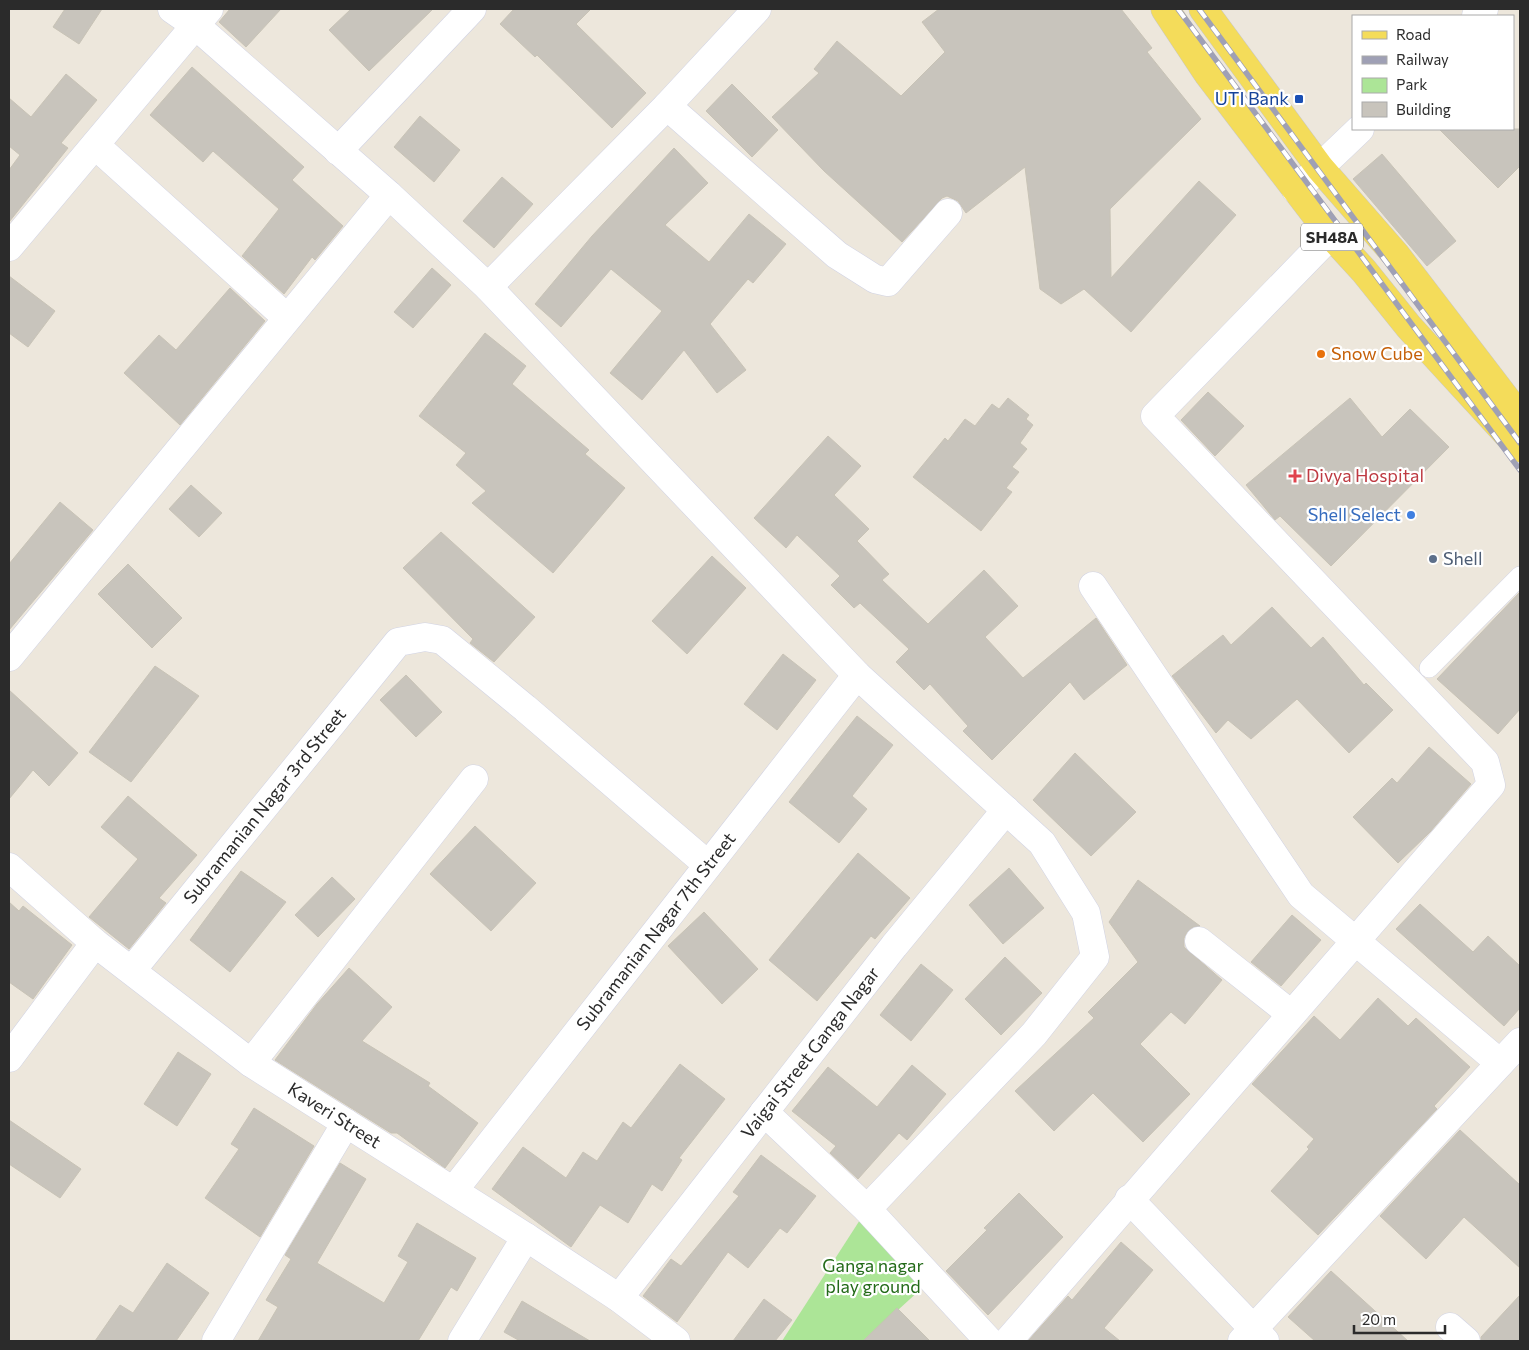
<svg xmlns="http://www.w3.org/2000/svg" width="1529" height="1350" font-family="Commissioner,sans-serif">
<rect width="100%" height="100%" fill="#ede7dc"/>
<polygon fill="#ace597" points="867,1209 932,1279 864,1341 782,1341"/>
<g fill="#c8c4bc" stroke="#c8c3b6">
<polygon points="65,9 102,9 79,44 53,27"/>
<polygon points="230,9 281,9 246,47 219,22"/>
<polygon points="351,9 433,9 369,71 329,30"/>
<polygon points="514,9 591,9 576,24 646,93 612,128 537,55 535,57 500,24"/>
<polygon points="939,9 1121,9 1152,48 1147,52 1201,119 1110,209 1111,278 1199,181 1236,215 1131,332 1084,289 1061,304 1040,289 1025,167 966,213 958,201 947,196 942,198 902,242 824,171 772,117 819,73 814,69 837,41 901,96 945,52 922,22"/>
<polygon points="192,67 304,167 292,180 343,226 315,260 312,257 284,294 242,256 279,209 213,151 203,162 150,115"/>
<polygon points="66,74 97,100 61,143 68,148 9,222 9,170 20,155 9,146 9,98 31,117"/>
<polygon points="732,84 778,130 752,157 706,111"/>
<polygon points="420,116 460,150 434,182 394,147"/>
<polygon points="1439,129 1520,129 1520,166 1498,188"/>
<polygon points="674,148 708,183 665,225 709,262 749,214 786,244 753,283 748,279 710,324 746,370 717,393 684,350 642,400 610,373 662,311 611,269 561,327 535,304 592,236"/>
<polygon points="1382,154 1456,241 1427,266 1353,179"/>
<polygon points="502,177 533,204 494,248 463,221"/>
<polygon points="432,268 451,285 413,328 394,312"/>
<polygon points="9,276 55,311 28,347 9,333"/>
<polygon points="230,288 265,321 180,425 124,373 159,335 176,350"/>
<polygon points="485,333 526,366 512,384 589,450 585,454 625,488 553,573 472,503 486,491 456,465 466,453 419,416"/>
<polygon points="1208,392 1244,426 1215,456 1181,420"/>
<polygon points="1008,398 1029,415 1026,419 1033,425 1020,443 1027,449 1012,467 1019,472 1006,488 1012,492 981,531 913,477 945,438 948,441 965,419 975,426 992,404 999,409"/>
<polygon points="1350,398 1382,437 1410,409 1449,447 1331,566 1280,516 1275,520 1246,485"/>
<polygon points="828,436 861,466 834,495 869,529 857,541 889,574 882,580 928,624 984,570 1018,606 985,637 1023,678 1096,618 1127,665 1084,700 1070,682 992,760 963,731 968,726 930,684 924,690 896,662 909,649 860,603 854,608 831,585 840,576 797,535 786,548 754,518"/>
<polygon points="191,485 222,513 199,537 169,509"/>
<polygon points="60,502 93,530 9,630 9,564"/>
<polygon points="441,532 535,617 494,662 470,643 473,639 403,568"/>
<polygon points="712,556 746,588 687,654 652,621"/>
<polygon points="128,564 182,618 152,648 98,594"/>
<polygon points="1520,592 1520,709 1498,734 1437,679"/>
<polygon points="1272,607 1311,648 1323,637 1364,685 1366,683 1393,710 1349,753 1297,699 1251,739 1228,720 1216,733 1172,676 1223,635 1231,645"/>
<polygon points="783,654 816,680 777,730 744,704"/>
<polygon points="155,666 199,696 131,782 89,752"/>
<polygon points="406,675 442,712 416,737 380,700"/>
<polygon points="9,690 78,753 49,786 33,770 9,799"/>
<polygon points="857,716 893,745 852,796 867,809 839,843 789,802"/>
<polygon points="1429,747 1471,784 1430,832 1398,863 1353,817 1392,778 1397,783"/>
<polygon points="1075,753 1136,812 1091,856 1033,800"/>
<polygon points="128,796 197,855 159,898 166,903 129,949 89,917 138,859 101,827"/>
<polygon points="475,826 536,883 491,931 430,874"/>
<polygon points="858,853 910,898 875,939 871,936 817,1001 769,960"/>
<polygon points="1009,868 1044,908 1003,944 969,905"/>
<polygon points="241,871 286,902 230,972 190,940"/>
<polygon points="332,877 355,899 318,937 295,915"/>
<polygon points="1138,880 1200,926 1193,927 1187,932 1184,938 1184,947 1222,980 1185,1024 1171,1012 1140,1044 1190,1094 1143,1142 1093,1093 1054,1131 1015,1091 1094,1018 1088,1012 1138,962 1109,922"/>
<polygon points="9,902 19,911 23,906 72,945 33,999 9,982"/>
<polygon points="1420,904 1473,952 1488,936 1520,966 1520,1008 1504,1026 1396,929"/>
<polygon points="704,912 758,969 722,1004 668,946"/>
<polygon points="1292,915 1321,940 1281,986 1251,962"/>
<polygon points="1005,957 1042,993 1001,1035 965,999"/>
<polygon points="921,964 953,990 911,1041 880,1015"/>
<polygon points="349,968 392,1007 362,1041 430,1083 428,1086 478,1123 445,1168 397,1133 391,1133 275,1060 317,1004"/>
<polygon points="1378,998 1408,1026 1416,1018 1470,1067 1434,1106 1437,1109 1318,1235 1271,1191 1309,1149 1307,1147 1314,1139 1252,1084 1314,1016 1340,1040"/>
<polygon points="178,1052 211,1074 177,1126 144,1104"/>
<polygon points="680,1064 725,1099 679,1158 682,1160 662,1191 652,1184 628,1223 600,1205 571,1247 492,1189 523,1147 566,1178 583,1152 597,1161 623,1122 631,1128"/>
<polygon points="912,1065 946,1094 907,1140 899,1133 858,1179 830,1153 836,1146 792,1111 828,1067 877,1107"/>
<polygon points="254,1108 314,1146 260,1237 205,1198 239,1149 231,1144"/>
<polygon points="9,1120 81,1169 60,1198 9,1164"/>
<polygon points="1460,1130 1520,1185 1520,1268 1464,1217 1426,1259 1380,1216"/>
<polygon points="761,1155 816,1196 787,1233 780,1228 748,1268 728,1252 677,1322 643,1296 671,1259 681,1266 739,1196 733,1192"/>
<polygon points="340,1163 366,1179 317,1263 384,1303 408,1262 398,1256 417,1223 476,1258 457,1291 451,1287 418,1341 258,1341 278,1307 266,1300 291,1259 285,1255"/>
<polygon points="1019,1193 1063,1237 988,1315 946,1271 987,1230 984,1228"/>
<polygon points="1121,1242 1153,1270 1104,1328 1120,1341 1028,1341 1068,1296 1072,1300"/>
<polygon points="167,1263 209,1293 176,1341 95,1341 120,1305 133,1313"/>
<polygon points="1331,1271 1408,1341 1315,1341 1288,1317"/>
<polygon points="1520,1295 1520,1341 1481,1341 1481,1337"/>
<polygon points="764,1299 792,1320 775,1341 733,1341"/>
<polygon points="522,1301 590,1341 520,1341 504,1332"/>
<polygon points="897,1308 930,1341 863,1341"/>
</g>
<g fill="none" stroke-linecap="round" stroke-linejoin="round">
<defs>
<polyline id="service" points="1429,668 1520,576"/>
<g id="minor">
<polyline points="172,9 195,25 389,195 488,287 857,675 1042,843 1086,913 1095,957 1034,1034 867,1209"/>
<polyline points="1476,16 1484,9"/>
<polyline points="667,106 837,255 875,279 888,282 948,213"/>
<polyline points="95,145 287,318"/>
<polyline points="338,151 472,9"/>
<polyline points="1296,190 1360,129"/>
<polyline points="9,247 209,9"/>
<polyline points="488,287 667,106 757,9"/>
<polyline points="1093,586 1301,895 1500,1063"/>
<polyline points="9,657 389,195"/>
<path id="s1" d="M9,867L95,943L251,1063L526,1237L619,1298L676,1341"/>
<polyline points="1199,941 1291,1014"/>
<path id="s2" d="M132,970L398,642L425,637L442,640L525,708L708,865"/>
<polyline points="9,1058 95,943"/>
<polyline points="251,1063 474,779"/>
<polyline points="764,1112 867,1209 989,1341"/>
<path id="s3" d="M454,1190L857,675"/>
<polyline points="1129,1199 1265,1341"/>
<path id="s4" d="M619,1298L894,946L1006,810"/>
<polyline points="1450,1327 1466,1341"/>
<polyline points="216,1341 346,1123"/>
<polyline points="462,1341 526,1237"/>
<polyline points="1008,1341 1491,785 1485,762 1155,416 1331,235"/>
<polyline points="1242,1341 1520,1042"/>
</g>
<g id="primary">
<polyline points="1165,9 1208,74 1331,235 1364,271 1409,327 1520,448"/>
<polyline points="1203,9 1320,168 1396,255 1520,417"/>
</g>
</defs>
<use href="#service" stroke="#d1d3e4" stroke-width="20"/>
<use href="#minor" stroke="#d1d3e4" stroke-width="29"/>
<use href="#primary" stroke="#c8c8c8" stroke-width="29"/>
<use href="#service" stroke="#fff" stroke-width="19"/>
<use href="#minor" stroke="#fff" stroke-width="28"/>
<use href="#primary" stroke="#f4dc5a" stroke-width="28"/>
<defs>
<g id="rail">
<polyline points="1178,9 1520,470"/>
<polyline points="1199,9 1520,443"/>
</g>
</defs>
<use href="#rail" stroke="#9fa0b5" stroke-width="5.5"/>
<use href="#rail" stroke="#fff" stroke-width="4" stroke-dasharray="11" stroke-linecap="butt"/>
</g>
<rect fill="#1a4fb4" stroke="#fff" stroke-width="2" x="1294" y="94" width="10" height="10" rx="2.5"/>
<circle fill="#e8710a" stroke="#fff" stroke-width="2" cx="1321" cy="354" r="5"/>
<path fill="#e0444e" stroke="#fff" stroke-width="2" d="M1292.5 468.5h5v5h5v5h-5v5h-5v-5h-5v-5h5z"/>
<circle fill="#3f7fe0" stroke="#fff" stroke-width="2" cx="1411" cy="515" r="5"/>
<circle fill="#5c6f8a" stroke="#fff" stroke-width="2" cx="1433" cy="559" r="5"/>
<g text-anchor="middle" stroke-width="4.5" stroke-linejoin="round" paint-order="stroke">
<rect fill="#fff" stroke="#6b6b6b" stroke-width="1" x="1301" y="223.5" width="62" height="27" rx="4"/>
<g font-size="16" font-weight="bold" fill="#2b2b2b">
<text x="1332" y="243">SH48A</text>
</g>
<g font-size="18" fill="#164399" stroke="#fff" text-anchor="end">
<text x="1289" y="105">UTI Bank</text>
</g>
<g font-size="18" fill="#c56008" stroke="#fff" text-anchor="start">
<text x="1331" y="360">Snow Cube</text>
</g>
<g font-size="18" fill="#be3a42" stroke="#fff" text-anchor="start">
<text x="1306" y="482">Divya Hospital</text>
</g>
<g font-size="18" fill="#366cbe" stroke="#fff" text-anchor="end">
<text x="1401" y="521">Shell Select</text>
</g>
<g font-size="18" fill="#4e5e75" stroke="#fff" text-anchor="start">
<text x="1443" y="565">Shell</text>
</g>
<g font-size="18" fill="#2b2b2b" stroke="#fff">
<text dy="6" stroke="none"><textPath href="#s2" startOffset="211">Subramanian Nagar 3rd Street</textPath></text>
<text dy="6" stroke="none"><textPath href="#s3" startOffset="328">Subramanian Nagar 7th Street</textPath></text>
<text dy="6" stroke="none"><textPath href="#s4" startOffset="311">Vaigai Street Ganga Nagar</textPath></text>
<text dy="6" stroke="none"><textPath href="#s1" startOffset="410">Kaveri Street</textPath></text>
</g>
<g font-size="18" fill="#236a18" stroke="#fff">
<text x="873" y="1272">Ganga nagar<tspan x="873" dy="21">play ground</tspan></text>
</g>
</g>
<rect width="1529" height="1350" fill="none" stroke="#2b2b2b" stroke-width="20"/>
<rect x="1352" y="15" width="162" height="115" fill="#ffffff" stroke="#aaaaaa"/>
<rect x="1362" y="31" width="25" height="8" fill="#f4dc5a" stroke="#aaaaaa"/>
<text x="1396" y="40" font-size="15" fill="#2b2b2b">Road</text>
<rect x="1362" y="56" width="25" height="8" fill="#9fa0b5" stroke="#aaaaaa"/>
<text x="1396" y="65" font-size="15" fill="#2b2b2b">Railway</text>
<rect x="1362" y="78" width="25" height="15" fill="#ace597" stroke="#aaaaaa"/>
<text x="1396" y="90" font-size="15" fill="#2b2b2b">Park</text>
<rect x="1362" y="102" width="25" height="15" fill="#c8c4bc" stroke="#aaaaaa"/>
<text x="1396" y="115" font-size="15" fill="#2b2b2b">Building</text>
<path d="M1354 1325v8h91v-8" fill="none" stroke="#2b2b2b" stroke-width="2.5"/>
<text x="1362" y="1325" font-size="15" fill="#2b2b2b" stroke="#ffffff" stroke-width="4" paint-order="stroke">20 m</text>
</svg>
